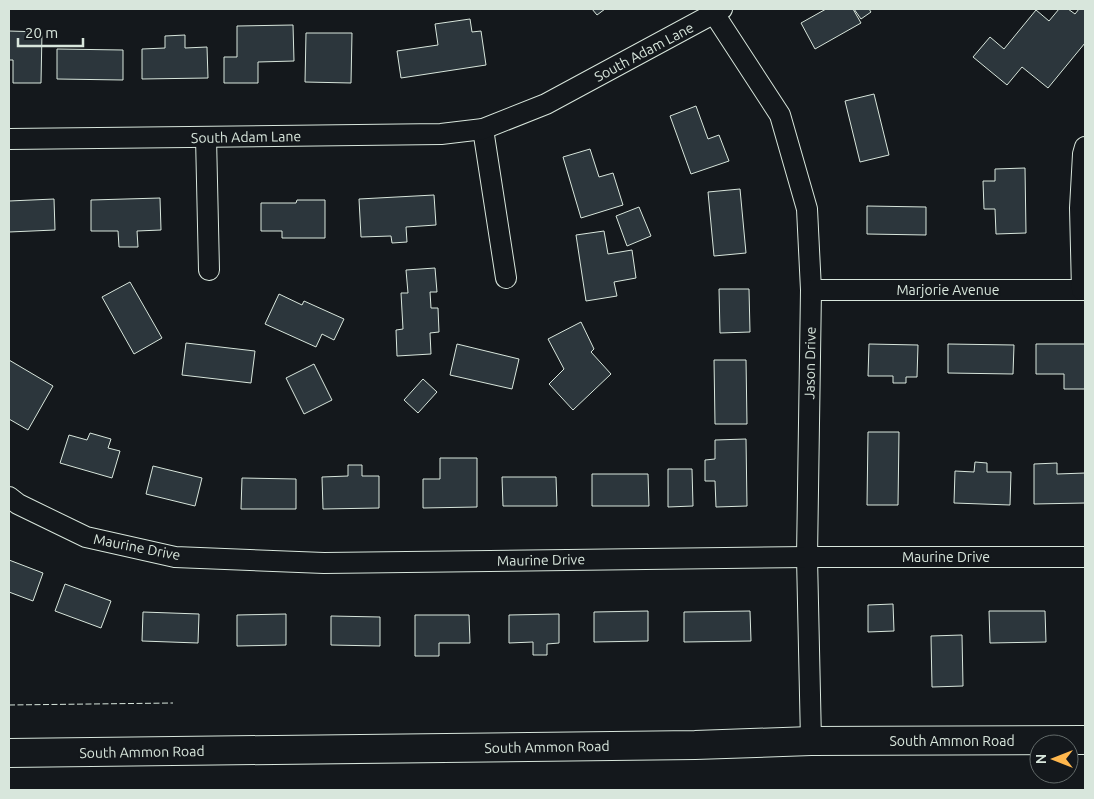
<svg xmlns="http://www.w3.org/2000/svg" width="1094" height="799" font-family="Ubuntu,sans-serif">
<rect width="100%" height="100%" fill="#14181c"/>
<g fill="#2c363c" stroke="#d8e6dc">
<polygon points="592,9 605,9 597,15"/>
<polygon points="826,9 853,9 861,23 815,49 801,23"/>
<polygon points="854,9 869,9 871,12 861,19"/>
<polygon points="1059,9 1068,9 1075,14 1079,9 1085,9 1085,43 1048,88 1022,67 1007,85 973,57 990,37 1004,49 1036,10 1049,21"/>
<polygon points="470,19 472,32 481,31 486,65 401,78 397,51 438,45 435,24"/>
<polygon points="293,25 294,61 258,62 258,83 224,83 224,57 237,57 237,26"/>
<polygon points="9,31 42,32 41,83 13,83 13,60 9,60"/>
<polygon points="306,33 352,33 351,83 305,82"/>
<polygon points="185,35 185,48 207,47 208,78 142,79 142,49 165,48 165,36"/>
<polygon points="57,49 123,50 123,80 57,79"/>
<polygon points="874,94 889,155 860,162 845,101"/>
<polygon points="696,106 708,139 719,135 729,161 691,174 670,116"/>
<polygon points="590,149 599,177 613,173 623,205 581,218 563,157"/>
<polygon points="1025,168 1026,233 996,234 995,209 984,209 983,181 995,181 995,169"/>
<polygon points="740,189 746,253 714,256 708,192"/>
<polygon points="434,195 436,225 406,227 407,242 392,243 391,236 361,237 359,199"/>
<polygon points="160,198 161,230 137,231 138,247 119,247 118,231 91,231 91,200"/>
<polygon points="54,199 55,230 9,232 9,201"/>
<polygon points="297,200 325,200 325,238 282,238 282,231 261,231 261,203 296,203"/>
<polygon points="867,206 926,207 926,235 867,234"/>
<polygon points="639,207 651,236 627,246 616,216"/>
<polygon points="604,231 608,254 632,250 636,278 614,282 617,296 586,301 576,235"/>
<polygon points="435,268 437,292 430,292 431,308 438,308 439,332 430,333 431,354 397,356 396,330 403,329 401,293 408,293 406,270"/>
<polygon points="130,282 162,338 134,354 102,297"/>
<polygon points="719,289 749,289 750,332 720,333"/>
<polygon points="279,294 302,305 304,301 344,319 334,340 322,334 316,347 265,324"/>
<polygon points="581,322 594,349 591,352 611,374 573,410 549,384 564,369 548,339"/>
<polygon points="186,343 255,351 251,383 182,375"/>
<polygon points="457,344 519,359 512,389 450,375"/>
<polygon points="869,344 918,345 917,377 906,377 906,383 893,383 893,376 868,376"/>
<polygon points="948,344 1014,345 1013,374 948,373"/>
<polygon points="1036,344 1085,344 1085,389 1064,389 1064,374 1036,374"/>
<polygon points="9,360 53,386 28,430 9,419"/>
<polygon points="714,360 746,360 747,424 715,424"/>
<polygon points="314,364 332,400 304,414 286,378"/>
<polygon points="423,379 437,392 418,413 404,400"/>
<polygon points="868,432 899,432 898,505 867,505"/>
<polygon points="90,433 111,439 108,448 120,451 112,478 60,463 69,435 87,440"/>
<polygon points="746,439 747,506 716,507 715,481 705,481 705,460 715,459 715,440"/>
<polygon points="440,458 477,458 477,507 423,508 423,479 440,479"/>
<polygon points="975,462 987,463 987,472 1011,472 1010,505 954,503 955,471 974,472"/>
<polygon points="1057,463 1057,474 1085,473 1085,503 1034,504 1034,464"/>
<polygon points="348,465 362,465 362,476 379,476 379,508 323,509 322,477 348,476"/>
<polygon points="153,466 202,478 195,506 146,494"/>
<polygon points="668,469 692,469 693,506 668,507"/>
<polygon points="592,474 648,474 649,506 592,506"/>
<polygon points="502,477 556,477 557,506 503,506"/>
<polygon points="242,478 296,479 296,509 241,509"/>
<polygon points="9,560 43,573 33,601 9,592"/>
<polygon points="65,584 111,601 101,628 55,611"/>
<polygon points="893,604 894,631 868,632 868,605"/>
<polygon points="648,611 648,641 594,642 594,612"/>
<polygon points="750,611 751,641 684,642 684,612"/>
<polygon points="989,611 1045,611 1046,642 990,643"/>
<polygon points="143,612 199,614 198,643 142,641"/>
<polygon points="286,614 286,645 237,646 237,615"/>
<polygon points="559,614 559,643 547,644 547,655 533,655 533,642 509,643 509,615"/>
<polygon points="415,615 469,615 470,643 439,643 439,656 415,656"/>
<polygon points="331,616 380,617 380,646 331,645"/>
<polygon points="962,635 963,686 932,687 931,636"/>
</g>
<g fill="none" stroke-linecap="round" stroke-linejoin="round">
<defs>
<g id="street">
<polyline points="711,9 780,115 807,209 811,290 807,557 811,741"/>
<polyline points="483,129 506,278"/>
<polyline points="206,137 209,270"/>
<polyline points="9,139 441,134 483,129 546,104 722,9"/>
<polyline points="811,290 1085,290"/>
<polyline points="1082,290 1080,208 1083,154 1085,147"/>
<polyline points="9,497 18,504 86,537 175,557 324,563 807,557 1085,557"/>
</g>
<polyline id="secondary" points="9,753 695,745 811,741 1085,740"/>
</defs>
<use href="#street" stroke="#d8e6dc" stroke-width="22"/>
<use href="#secondary" stroke="#d8e6dc" stroke-width="30"/>
<use href="#street" stroke="#14181c" stroke-width="20"/>
<use href="#secondary" stroke="#14181c" stroke-width="28"/>
<polyline stroke="#d8e6dc" stroke-width="1" stroke-dasharray="6 2.5" stroke-linecap="butt" points="9,705 173,703"/>
</g>
<g text-anchor="middle" stroke-width="4" stroke-linejoin="round" paint-order="stroke">
<g font-size="14" fill="#d8e6dc" stroke="#14181c">
<text transform="translate(644 52) rotate(-28)" y="5">South Adam Lane</text>
<text transform="translate(246 137) rotate(-1)" y="5">South Adam Lane</text>
<text x="948" y="295">Marjorie Avenue</text>
<text transform="translate(810 363) rotate(-89)" y="5">Jason Drive</text>
<text transform="translate(137 547) rotate(11)" y="5">Maurine Drive</text>
<text x="946" y="562">Maurine Drive</text>
<text transform="translate(541 560) rotate(-1)" y="5">Maurine Drive</text>
<text x="952" y="746">South Ammon Road</text>
<text transform="translate(547 747) rotate(-1)" y="5">South Ammon Road</text>
<text transform="translate(142 752) rotate(-1)" y="5">South Ammon Road</text>
</g>
</g>
<rect width="1094" height="799" fill="none" stroke="#d8e6dc" stroke-width="20"/>
<g transform="translate(1054 759) rotate(270)"><circle r="24" fill="#14181c" stroke="#626a69"/>
<path d="M0-4L9 19L0 12L-9 19Z" fill="#ffb74d"/>
<text y="-8" font-size="14" font-weight="bold" text-anchor="middle" fill="#d8e6dc">N</text>
</g>
<path d="M18 38v8h65v-8" fill="none" stroke="#d8e6dc" stroke-width="2.5"/>
<text x="25" y="38" font-size="15" fill="#d8e6dc" stroke="#14181c" stroke-width="4" paint-order="stroke">20 m</text>
</svg>
